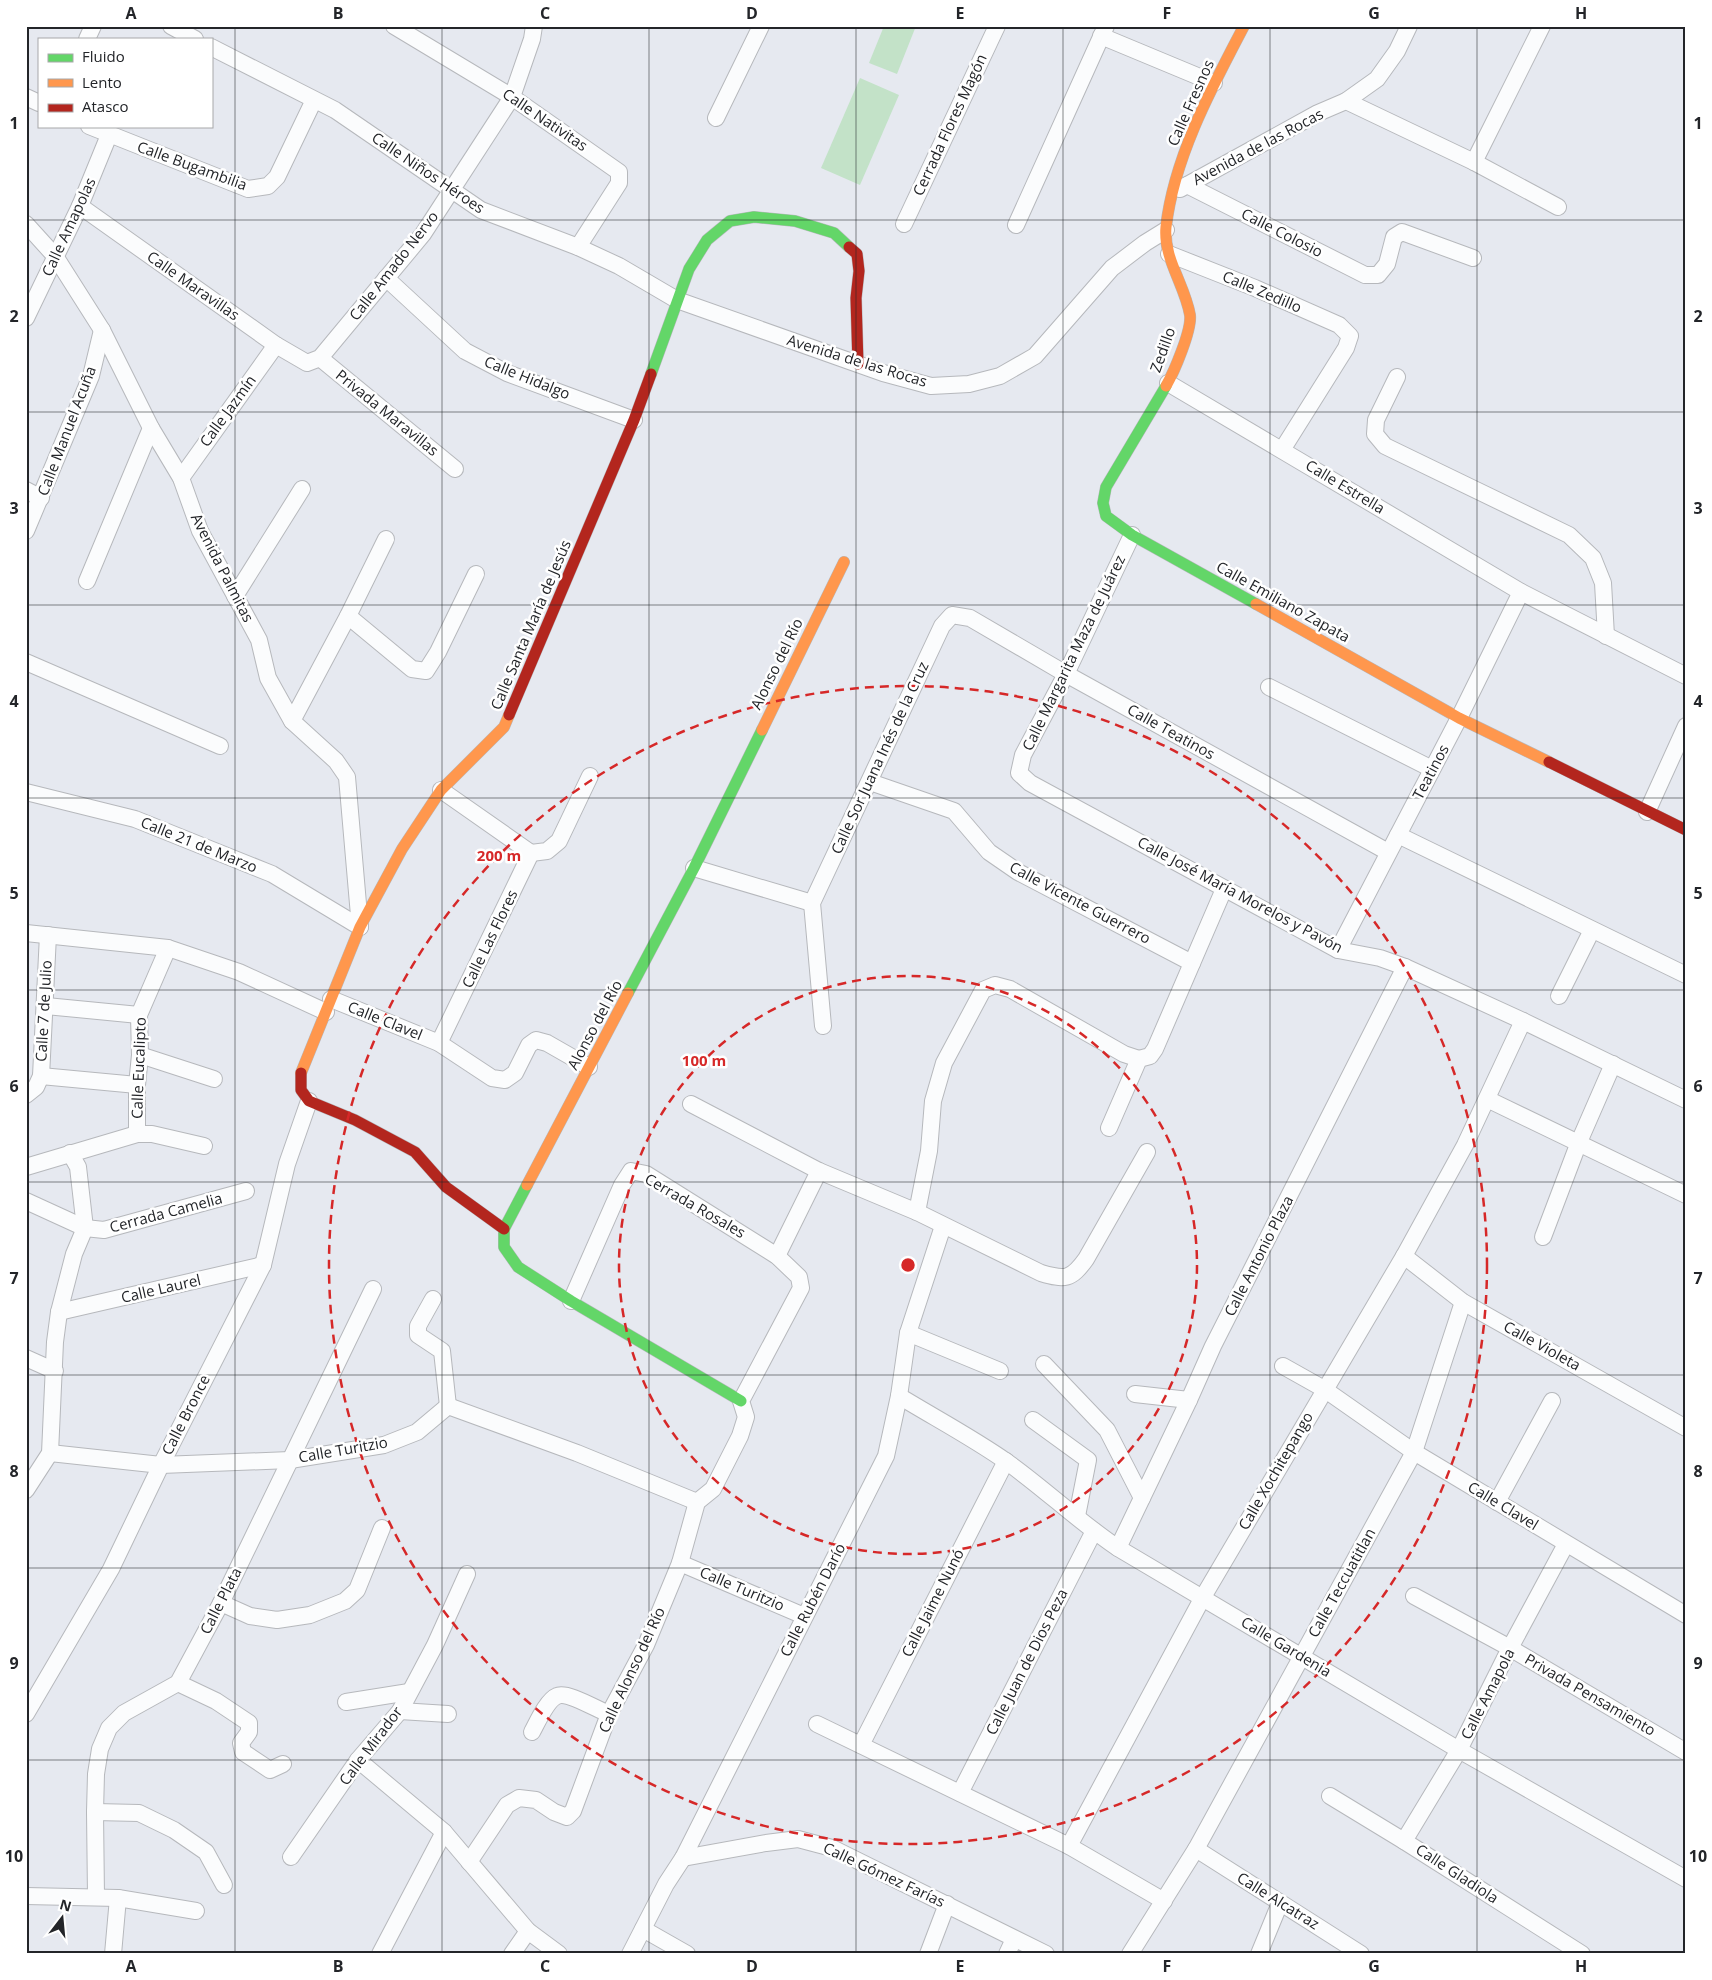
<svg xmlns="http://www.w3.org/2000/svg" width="1712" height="1980" font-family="'Open Sans',sans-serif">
<rect width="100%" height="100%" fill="#e6e9f0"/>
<g fill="#c3e2c8">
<polygon points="884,26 916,26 897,74 869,63"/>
<polygon points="860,78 899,95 860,185 821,168"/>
</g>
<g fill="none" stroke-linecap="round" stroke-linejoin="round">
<defs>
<g id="street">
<polyline points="171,26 195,39"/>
<polyline points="394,26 512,97 619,172 619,183 578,247"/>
<polyline points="1101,36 1214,83"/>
<polyline points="87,39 93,26"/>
<polyline points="211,47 335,110 481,210 578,247 619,266 677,300 883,373 931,386 969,384 1000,376 1035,356 1112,268 1145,243 1166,230"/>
<polyline points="26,97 39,103"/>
<polyline points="1346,101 1474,162 1558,207"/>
<polyline points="716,118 761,26"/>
<polyline points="89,126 248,189 268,186 277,177 314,100"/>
<polyline points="1474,162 1542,26"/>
<polyline points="1187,185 1365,275 1378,275 1387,264 1394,237 1402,232 1473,258"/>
<polyline points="1180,189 1318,113 1346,101 1377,79 1397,51 1409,26"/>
<polyline points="80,206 276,345 307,363 320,358 423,234 512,97 532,39 534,26"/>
<polyline points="26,224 55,256 102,330 151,428 181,478 200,531 259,640 268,678 292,721 336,761 347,777 360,927"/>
<polyline points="904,224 997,26"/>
<polyline points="1016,225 1106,26"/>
<polyline points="1169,254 1255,288 1339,325 1350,336 1346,348 1282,450"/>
<polyline points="386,278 465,351 507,373 634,420"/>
<polyline points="26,318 80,206 109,135"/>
<polyline points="320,358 455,469"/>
<polyline points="1397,377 1376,420 1375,434 1385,446 1569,535 1593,558 1603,583 1606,636"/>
<polyline points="1168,383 1521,592 1686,676"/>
<polyline points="181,478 276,345"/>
<polyline points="26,490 41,498"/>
<polyline points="26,531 91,376 102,330"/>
<polyline points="1132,535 1066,674 1023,755 1019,773 1030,783 1338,950 1380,958 1405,967 1523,1021 1686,1100"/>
<polyline points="87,581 151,428"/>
<polyline points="235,596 302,489"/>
<polyline points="348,616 412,669 426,671 438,652 476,574"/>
<polyline points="26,662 220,746"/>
<polyline points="1269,687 1432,769"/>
<polyline points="292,721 348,616 386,539"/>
<polyline points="870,782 954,811 989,852 1018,872 1192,963"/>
<polyline points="441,790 531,853"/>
<polyline points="26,792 135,819 272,874 360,927"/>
<polyline points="1647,812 1686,726"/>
<polyline points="1398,835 1686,975"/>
<polyline points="531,853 547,851 559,841 590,776"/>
<polyline points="694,868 812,903"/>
<polyline points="26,933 168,948 239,972 326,1012"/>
<polyline points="1338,950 1459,718 1521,592"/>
<polyline points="1559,996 1592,930"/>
<polyline points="331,999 439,1043 492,1078 505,1080 515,1073 529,1045 536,1040 547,1043 589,1067"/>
<polyline points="46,1006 139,1015"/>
<polyline points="823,1026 812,903 942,626 952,615 970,618 1066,674 1388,852"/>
<polyline points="439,1043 531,853"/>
<polyline points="140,1055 214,1079"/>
<polyline points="41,1076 137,1085"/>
<polyline points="26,1095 36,1087 41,1076 48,935"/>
<polyline points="1487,1099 1686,1195"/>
<path d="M691,1104L819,1171L917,1212L1041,1273C1065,1280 1071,1280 1086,1259L1147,1152"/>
<polyline points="1109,1128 1139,1059 1150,1056 1155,1049 1224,889"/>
<polyline points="137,1134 137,1085 140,1055 139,1015 168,948"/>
<polyline points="26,1167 137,1134 152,1134 204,1146"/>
<polyline points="26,1201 85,1228 104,1230 246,1191"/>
<polyline points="917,1212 929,1151 933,1101 944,1063 983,990 995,985 1010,989 1124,1054 1139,1059"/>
<polyline points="1543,1237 1579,1142 1613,1064"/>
<polyline points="777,1256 819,1171"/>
<polyline points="1404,1256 1463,1302 1686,1428"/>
<polyline points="433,1299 418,1326 418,1335 442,1351 448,1406"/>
<polyline points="59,1312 263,1265"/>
<polyline points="908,1333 1000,1371"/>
<polyline points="26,1358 55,1371"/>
<polyline points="1044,1364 1107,1430 1142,1498"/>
<polyline points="1283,1366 1324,1389 1414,1452 1686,1615"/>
<polyline points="1135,1394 1189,1400"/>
<path d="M899,1396C935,1418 973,1438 1007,1462C1045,1489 1079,1522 1118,1548L1459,1750L1686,1879"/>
<polyline points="448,1406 577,1453 697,1502"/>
<polyline points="1033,1420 1088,1460 1077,1516"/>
<polyline points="50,1453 161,1465 290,1460 384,1445 417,1432 448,1406"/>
<polyline points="26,1490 50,1453 55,1342 59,1312 74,1254 85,1228 78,1167 70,1153"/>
<polyline points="1497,1502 1552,1401"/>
<polyline points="1118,1548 1189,1400 1213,1346 1405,967"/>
<polyline points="680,1563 804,1616"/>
<polyline points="1414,1596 1510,1648 1686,1752"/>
<polyline points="221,1603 250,1616 277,1620 310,1615 345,1601 357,1590 382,1528"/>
<polyline points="178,1683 216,1701 249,1723 249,1732 241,1743 243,1752 270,1770 283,1764"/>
<polyline points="346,1702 409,1692"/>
<polyline points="400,1711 448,1714"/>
<polyline points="26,1714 111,1569 161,1465 263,1265 287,1164 309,1101"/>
<polyline points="817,1724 1069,1846 1164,1901"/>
<path d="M532,1732C537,1723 547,1700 557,1696C567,1691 598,1710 609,1714"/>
<polyline points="861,1745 1006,1461"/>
<polyline points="358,1760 444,1832 528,1931 559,1954"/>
<polyline points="960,1793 1094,1531"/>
<polyline points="1330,1796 1404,1841 1582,1954"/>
<polyline points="95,1812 139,1813 174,1830 206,1852 224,1885"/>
<polyline points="1404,1841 1459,1750 1510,1648 1566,1544"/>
<polyline points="1069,1846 1203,1597 1404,1256 1465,1145 1523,1021"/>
<polyline points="1196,1849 1361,1954"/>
<polyline points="291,1857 358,1760 400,1711 435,1645 467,1574"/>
<polyline points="683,1858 766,1843 798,1839 832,1848 1046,1954"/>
<polyline points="469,1862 507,1805 519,1798 536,1800 554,1812 567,1817 573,1811 609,1714 646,1645 680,1563 697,1502 713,1489 740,1436 746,1417 741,1401 801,1288 799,1277 777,1256 646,1174 631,1171 622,1185 571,1301"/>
<polyline points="26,1896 118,1898 196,1911"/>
<polyline points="96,1897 95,1812 96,1774 100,1749 109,1728 124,1713 178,1683 221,1603 373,1289"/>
<polyline points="643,1929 687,1954"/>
<polyline points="113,1954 118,1898"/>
<polyline points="380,1954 444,1832"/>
<polyline points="512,1954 528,1931"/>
<polyline points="630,1954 666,1884 683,1858 886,1456 899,1396 908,1333 943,1226"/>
<polyline points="928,1954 947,1904"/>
<polyline points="1007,1954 1014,1939"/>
<polyline points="1130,1954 1196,1849 1414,1452 1463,1302"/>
<polyline points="1259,1954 1280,1903"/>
</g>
<g id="fast">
<polyline points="651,374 689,269 707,240 730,221 754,217 795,221 834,233 849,247"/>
<polyline points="1166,386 1106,487 1103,503 1106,516 1132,535 1256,604"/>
<polyline points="628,993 694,868 762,730"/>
<polyline points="527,1185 504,1229 504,1247 518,1267 571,1301 741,1401"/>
</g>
<g id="slow">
<path d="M1166,386C1174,372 1192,330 1190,315C1185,285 1163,258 1166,227C1174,157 1212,87 1244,26"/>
<polyline points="1256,604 1459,718 1549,762"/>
<polyline points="762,730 844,562"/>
<polyline points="301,1073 360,927 402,849 441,790 504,727 509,715"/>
<polyline points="527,1185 628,993"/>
</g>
<g id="jam">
<polyline points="849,247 857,254 859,271 856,298 858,364"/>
<polyline points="509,715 634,420 651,374"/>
<polyline points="1549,762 1686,830"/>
<polyline points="301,1073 301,1090 309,1101 355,1120 415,1152 446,1187 504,1229"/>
</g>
</defs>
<use href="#street" stroke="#b6b8bc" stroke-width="18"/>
<use href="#fast" stroke="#b6b8bc" stroke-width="12"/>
<use href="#slow" stroke="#b6b8bc" stroke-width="12"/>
<use href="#jam" stroke="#b6b8bc" stroke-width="12"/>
<use href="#street" stroke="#fbfcfd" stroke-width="16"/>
<use href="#fast" stroke="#63d668" stroke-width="11"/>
<use href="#slow" stroke="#ff974d" stroke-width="11"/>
<use href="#jam" stroke="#b3261e" stroke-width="11"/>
</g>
<path fill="none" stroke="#232529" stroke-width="1" stroke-opacity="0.55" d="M235,26V1954M442,26V1954M649,26V1954M856,26V1954M1063,26V1954M1270,26V1954M1477,26V1954M26,220H1686M26,412H1686M26,605H1686M26,798H1686M26,990H1686M26,1182H1686M26,1375H1686M26,1568H1686M26,1760H1686"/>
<g fill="none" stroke="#d62828" stroke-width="2.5" stroke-dasharray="9 6">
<circle cx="908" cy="1265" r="289"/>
<circle cx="908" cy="1265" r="579"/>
</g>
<g text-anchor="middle" stroke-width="5" stroke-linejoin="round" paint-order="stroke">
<g font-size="15" fill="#232529" stroke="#fff">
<text transform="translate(1191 103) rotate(-66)" y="5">Calle Fresnos</text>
<text transform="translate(545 120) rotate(34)" y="5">Calle Nativitas</text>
<text transform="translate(950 125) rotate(-65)" y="5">Cerrada Flores Magón</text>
<text transform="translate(1258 147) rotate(-28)" y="5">Avenida de las Rocas</text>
<text transform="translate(192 166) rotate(20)" y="5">Calle Bugambilia</text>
<text transform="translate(428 173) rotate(34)" y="5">Calle Niños Héroes</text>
<text transform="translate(69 227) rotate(-65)" y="5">Calle Amapolas</text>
<text transform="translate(1282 233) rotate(27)" y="5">Calle Colosio</text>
<text transform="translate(394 266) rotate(-52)" y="5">Calle Amado Nervo</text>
<text transform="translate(193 286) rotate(35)" y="5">Calle Maravillas</text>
<text transform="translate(1262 292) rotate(23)" y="5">Calle Zedillo</text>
<text transform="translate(1163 350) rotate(-70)" y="5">Zedillo</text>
<text transform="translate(857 361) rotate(17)" y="5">Avenida de las Rocas</text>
<text transform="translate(527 378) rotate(22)" y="5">Calle Hidalgo</text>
<text transform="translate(228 411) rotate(-54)" y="5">Calle Jazmín</text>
<text transform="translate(387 413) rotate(39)" y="5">Privada Maravillas</text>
<text transform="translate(67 431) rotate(-69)" y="5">Calle Manuel Acuña</text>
<text transform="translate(1345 487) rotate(31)" y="5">Calle Estrella</text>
<text transform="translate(222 568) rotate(63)" y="5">Avenida Palmitas</text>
<text transform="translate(1283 602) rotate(29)" y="5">Calle Emiliano Zapata</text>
<text transform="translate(531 625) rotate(-67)" y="5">Calle Santa María de Jesús</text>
<text transform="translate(1074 653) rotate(-64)" y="5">Calle Margarita Maza de Juárez</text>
<text transform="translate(777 664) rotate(-64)" y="5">Alonso del Río</text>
<text transform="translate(1171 732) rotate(29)" y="5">Calle Teatinos</text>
<text transform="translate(880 758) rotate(-65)" y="5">Calle Sor Juana Inés de la Cruz</text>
<text transform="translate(1431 772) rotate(-62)" y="5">Teatinos</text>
<text transform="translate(199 845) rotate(22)" y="5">Calle 21 de Marzo</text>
<text transform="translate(1240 895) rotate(28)" y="5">Calle José María Morelos y Pavón</text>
<text transform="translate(1080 903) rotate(28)" y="5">Calle Vicente Guerrero</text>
<text transform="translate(490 939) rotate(-64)" y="5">Calle Las Flores</text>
<text transform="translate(44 1011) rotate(-87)" y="5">Calle 7 de Julio</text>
<text transform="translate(385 1021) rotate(22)" y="5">Calle Clavel</text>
<text transform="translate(595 1025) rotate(-62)" y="5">Alonso del Río</text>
<text transform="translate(139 1068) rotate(-88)" y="5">Calle Eucalipto</text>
<text transform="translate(695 1206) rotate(30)" y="5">Cerrada Rosales</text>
<text transform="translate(166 1213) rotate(-15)" y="5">Cerrada Camelia</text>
<text transform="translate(1259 1256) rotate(-63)" y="5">Calle Antonio Plaza</text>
<text transform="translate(161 1289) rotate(-13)" y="5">Calle Laurel</text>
<text transform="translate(1542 1346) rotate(29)" y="5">Calle Violeta</text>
<text transform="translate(186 1415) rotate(-63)" y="5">Calle Bronce</text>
<text transform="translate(343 1450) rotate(-10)" y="5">Calle Turitzio</text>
<text transform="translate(1276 1471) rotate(-60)" y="5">Calle Xochitepango</text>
<text transform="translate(1503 1506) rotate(31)" y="5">Calle Clavel</text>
<text transform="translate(1342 1583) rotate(-61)" y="5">Calle Teccuatitlan</text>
<text transform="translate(742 1589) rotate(23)" y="5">Calle Turitzio</text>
<text transform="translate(813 1600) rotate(-63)" y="5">Calle Rubén Darío</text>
<text transform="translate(221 1601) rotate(-63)" y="5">Calle Plata</text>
<text transform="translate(933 1603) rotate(-63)" y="5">Calle Jaime Nunó</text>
<text transform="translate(1286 1647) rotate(31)" y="5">Calle Gardenia</text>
<text transform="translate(1027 1662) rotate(-63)" y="5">Calle Juan de Dios Peza</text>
<text transform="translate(632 1670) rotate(-65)" y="5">Calle Alonso del Río</text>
<text transform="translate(1488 1694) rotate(-63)" y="5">Calle Amapola</text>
<text transform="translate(1590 1695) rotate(30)" y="5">Privada Pensamiento</text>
<text transform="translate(371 1746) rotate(-53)" y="5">Calle Mirador</text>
<text transform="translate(1457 1874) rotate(33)" y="5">Calle Gladiola</text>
<text transform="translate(884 1875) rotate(25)" y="5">Calle Gómez Farías</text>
<text transform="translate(1278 1901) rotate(32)" y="5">Calle Alcatraz</text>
</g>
</g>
<circle cx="908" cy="1265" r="8" fill="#d62828" stroke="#fff" stroke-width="2.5"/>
<g font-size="15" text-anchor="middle" font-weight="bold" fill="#d62828" stroke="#fff" stroke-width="5" stroke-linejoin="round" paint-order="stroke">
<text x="499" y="861">200 m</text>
<text x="704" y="1066">100 m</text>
</g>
<rect width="1712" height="1980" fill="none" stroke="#ffffff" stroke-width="55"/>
<rect x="38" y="38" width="175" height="90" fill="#ffffff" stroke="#a7a8a9"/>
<rect x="48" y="54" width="25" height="8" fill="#63d668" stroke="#a7a8a9"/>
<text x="82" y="62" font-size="15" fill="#232529">Fluido</text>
<rect x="48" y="79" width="25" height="8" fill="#ff974d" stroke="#a7a8a9"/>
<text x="82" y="88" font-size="15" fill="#232529">Lento</text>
<rect x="48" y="104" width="25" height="8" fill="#b3261e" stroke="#a7a8a9"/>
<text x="82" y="112" font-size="15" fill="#232529">Atasco</text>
<g transform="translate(62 1918) rotate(16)" stroke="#ffffff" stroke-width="4" paint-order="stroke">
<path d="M0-4L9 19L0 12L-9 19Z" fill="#232529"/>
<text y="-8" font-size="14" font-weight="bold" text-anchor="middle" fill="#232529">N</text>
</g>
<rect x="28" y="28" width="1656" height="1924" fill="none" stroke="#232529" stroke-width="2"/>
<g font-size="16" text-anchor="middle" font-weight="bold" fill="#232529">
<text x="131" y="19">A</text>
<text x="338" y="19">B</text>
<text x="545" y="19">C</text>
<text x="752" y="19">D</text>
<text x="960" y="19">E</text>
<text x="1167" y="19">F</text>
<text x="1374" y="19">G</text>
<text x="1581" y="19">H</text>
<text x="14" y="129">1</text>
<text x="1698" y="129">1</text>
<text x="14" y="322">2</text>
<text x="1698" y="322">2</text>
<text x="14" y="514">3</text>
<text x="1698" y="514">3</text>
<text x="14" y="707">4</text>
<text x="1698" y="707">4</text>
<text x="14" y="899">5</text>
<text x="1698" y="899">5</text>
<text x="14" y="1092">6</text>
<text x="1698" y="1092">6</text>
<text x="14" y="1284">7</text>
<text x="1698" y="1284">7</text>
<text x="14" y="1477">8</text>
<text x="1698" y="1477">8</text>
<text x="14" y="1669">9</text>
<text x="1698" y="1669">9</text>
<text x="14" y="1862">10</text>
<text x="1698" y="1862">10</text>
<text x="131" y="1972">A</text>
<text x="338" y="1972">B</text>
<text x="545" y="1972">C</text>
<text x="752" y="1972">D</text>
<text x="960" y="1972">E</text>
<text x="1167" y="1972">F</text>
<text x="1374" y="1972">G</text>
<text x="1581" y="1972">H</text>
</g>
</svg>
